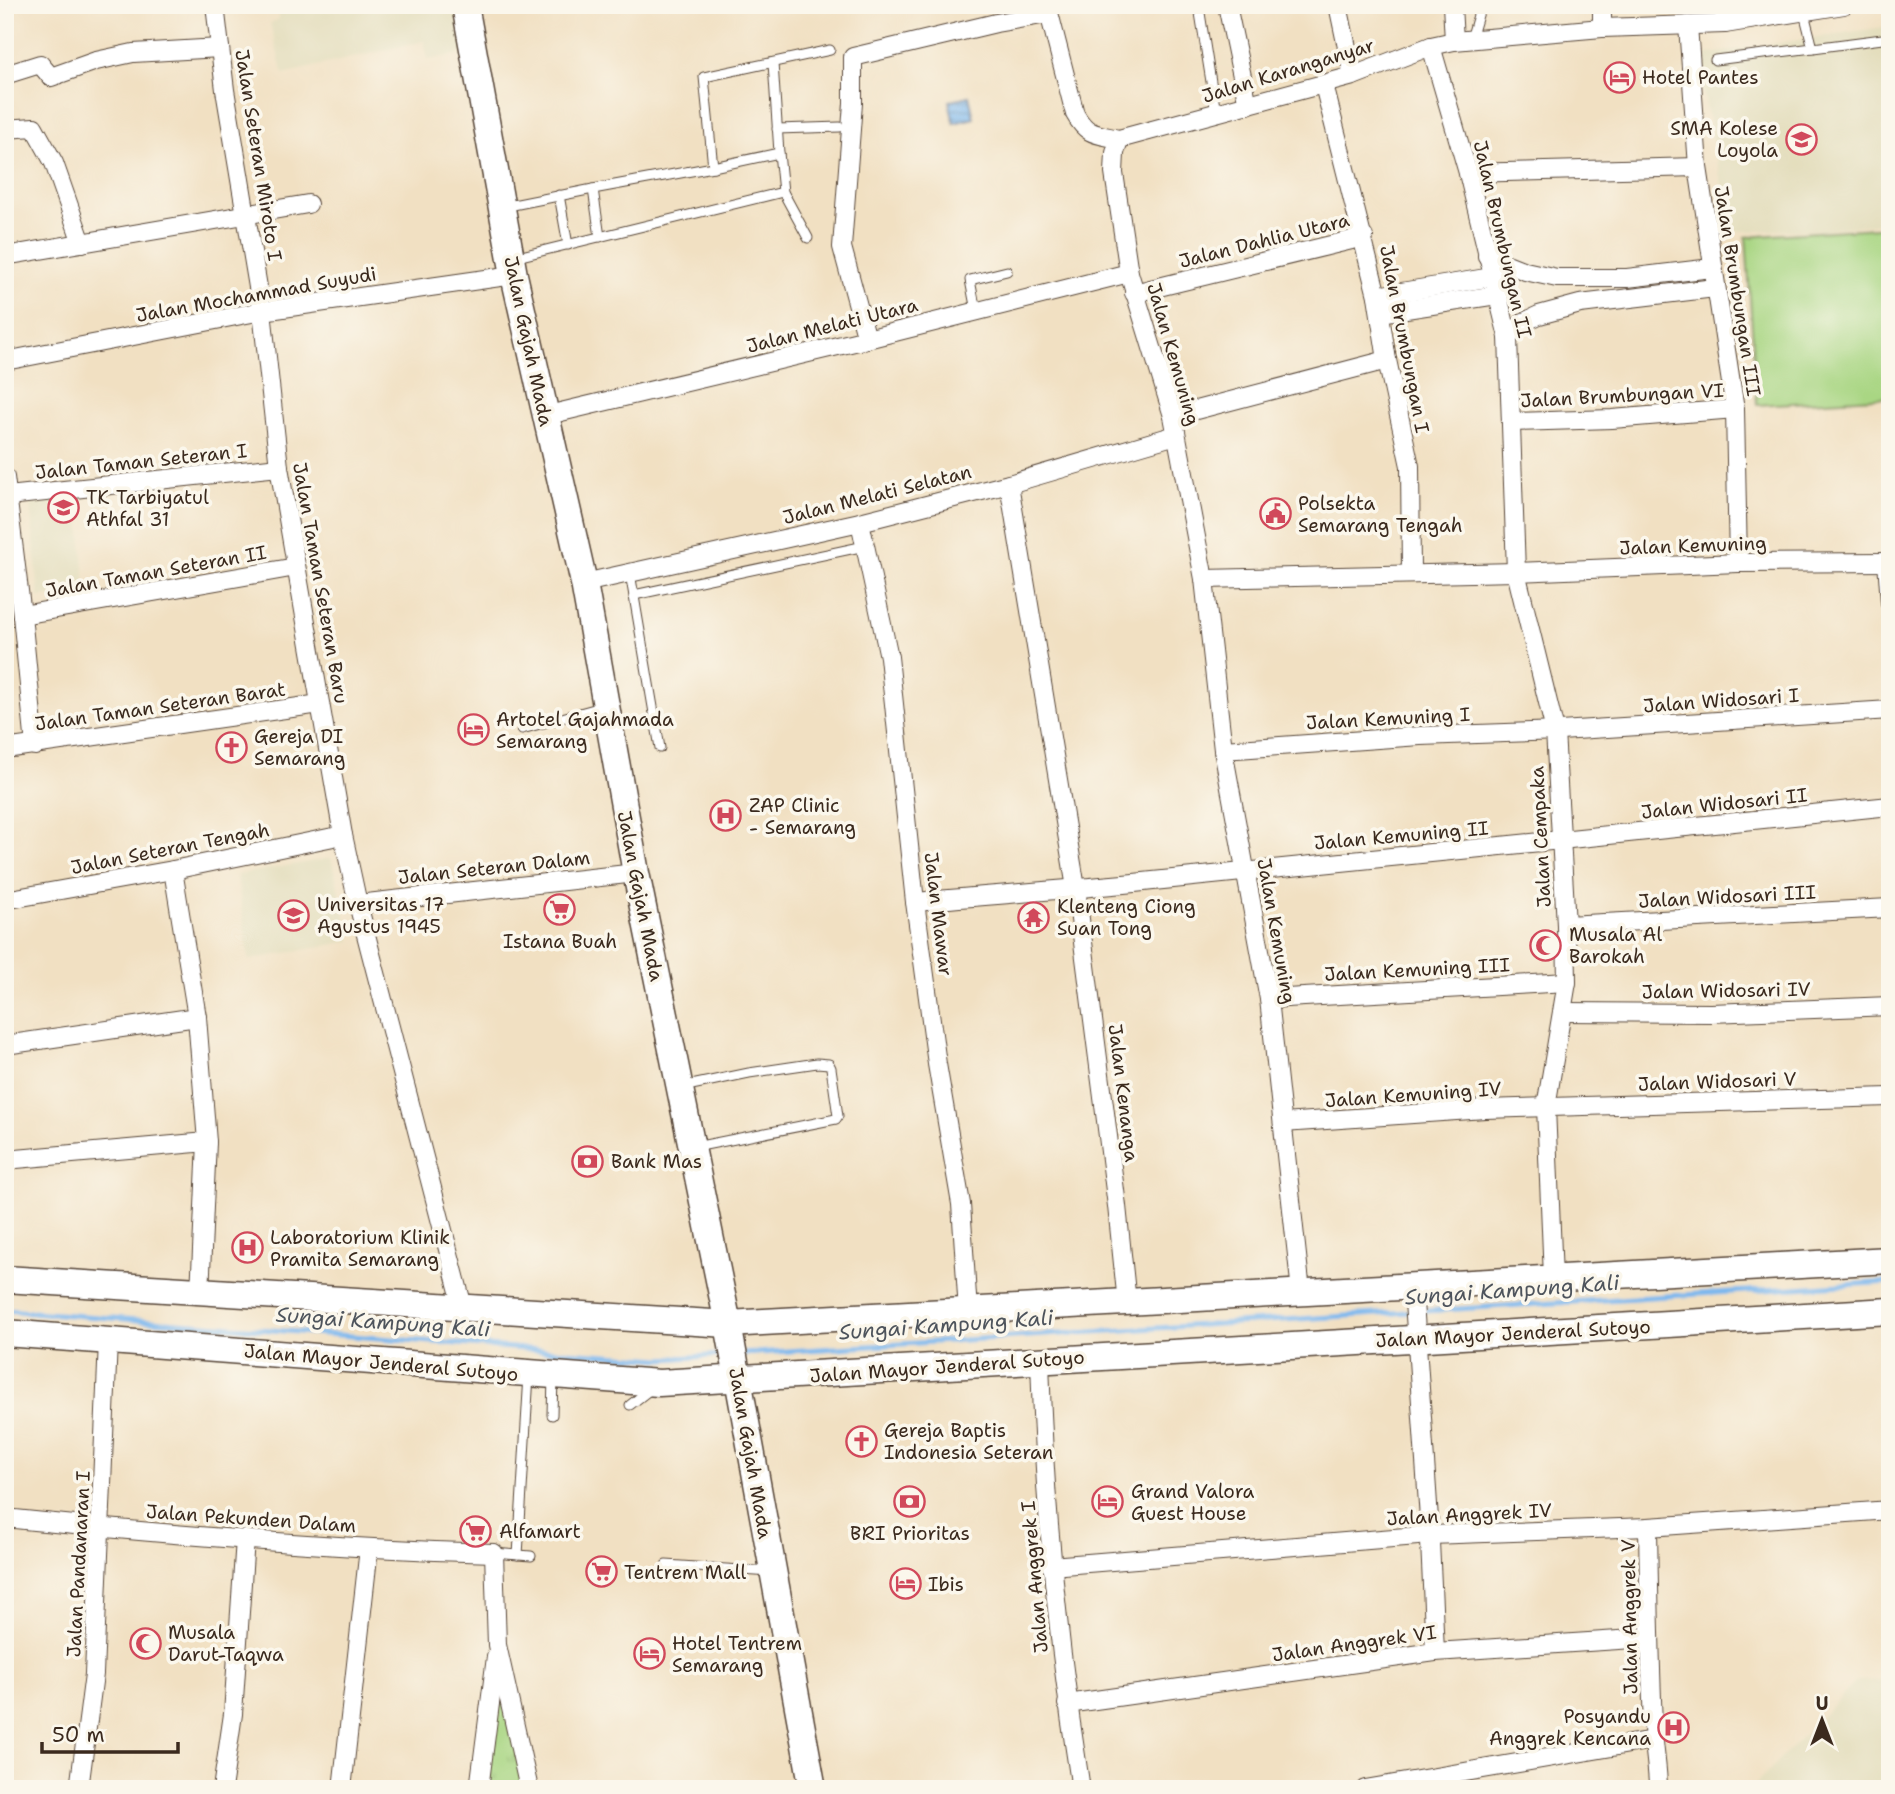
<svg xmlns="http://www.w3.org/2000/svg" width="1895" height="1794" font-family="'Shantell Sans',sans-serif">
<defs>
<pattern id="park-tufts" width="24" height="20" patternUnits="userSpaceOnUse" patternTransform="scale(1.75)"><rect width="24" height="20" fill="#a9d683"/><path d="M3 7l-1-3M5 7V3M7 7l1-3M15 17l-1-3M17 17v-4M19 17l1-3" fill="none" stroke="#92b871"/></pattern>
<pattern id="water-rules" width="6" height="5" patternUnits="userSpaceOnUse" patternTransform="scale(1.75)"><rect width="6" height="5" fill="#7cb7ee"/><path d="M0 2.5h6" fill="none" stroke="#6795c0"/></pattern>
</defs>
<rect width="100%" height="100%" fill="#fbf7ec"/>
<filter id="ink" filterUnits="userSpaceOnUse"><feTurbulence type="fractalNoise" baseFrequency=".0143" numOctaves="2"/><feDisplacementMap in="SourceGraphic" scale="14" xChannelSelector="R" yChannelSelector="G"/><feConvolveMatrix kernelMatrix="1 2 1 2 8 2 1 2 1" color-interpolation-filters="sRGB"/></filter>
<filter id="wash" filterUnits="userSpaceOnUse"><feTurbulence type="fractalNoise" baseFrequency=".00686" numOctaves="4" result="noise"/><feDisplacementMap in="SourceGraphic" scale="28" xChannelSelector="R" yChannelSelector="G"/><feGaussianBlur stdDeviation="1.57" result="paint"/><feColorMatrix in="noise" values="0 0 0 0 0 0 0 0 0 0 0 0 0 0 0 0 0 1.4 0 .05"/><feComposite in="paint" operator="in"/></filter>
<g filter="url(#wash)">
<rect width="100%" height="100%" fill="#f1e0c2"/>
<g fill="#e2dcba">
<polygon points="276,5 455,5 464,53 428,60 424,41 283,74 270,23 279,19"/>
<polygon points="1890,26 1890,222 1824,230 1731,231 1696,56"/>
<polygon points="78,496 86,592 39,597 30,500"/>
<polygon points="331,858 351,941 249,960 237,875"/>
<polygon points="1890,1680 1890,1789 1751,1789 1857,1681"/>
</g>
<polygon fill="#a9d683" stroke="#728050" stroke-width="2" points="1890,227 1890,397 1757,405 1746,237"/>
<polygon fill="url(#park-tufts)" stroke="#728050" stroke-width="2" points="497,1671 526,1789 483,1789"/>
<polygon fill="url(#water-rules)" stroke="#5c7086" stroke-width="2" points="969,96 974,118 954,123 949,101"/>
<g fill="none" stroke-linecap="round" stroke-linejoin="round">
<g stroke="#7cb7ee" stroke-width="5">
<polyline points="5,1310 661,1359 725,1355"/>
<polyline points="741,1354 1890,1282"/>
</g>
</g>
</g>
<g filter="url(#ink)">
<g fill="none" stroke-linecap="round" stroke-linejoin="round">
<defs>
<g id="lane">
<polyline points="1200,13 1216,113"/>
<polyline points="1804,13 1813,48 1890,38"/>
<polyline points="1471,39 1481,5"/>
<polyline points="1715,60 1813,48"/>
<polyline points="777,129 840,127"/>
<polyline points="779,153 783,192 808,238"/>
<polyline points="713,167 779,153 773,63"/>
<polyline points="559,195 568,245"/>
<polyline points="503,207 593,189"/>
<polyline points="600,237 593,189 713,167 704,77 830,50"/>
<polyline points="513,258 783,192"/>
<polyline points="976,311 970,280 1007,271"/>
<polyline points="630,573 660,748"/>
<polyline points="634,595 865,546"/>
<polyline points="522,729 605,706"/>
<polyline points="682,1087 749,1073 817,1063 829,1064 831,1068 838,1116 836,1119 695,1147"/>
<polyline points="630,1405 652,1388"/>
<polyline points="552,1415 553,1377"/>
<polyline points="494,1553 531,1556"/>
<polyline points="518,1555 529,1375"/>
<polyline points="666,1565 771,1572"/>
</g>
<g id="street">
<polyline points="215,5 225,90 262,311 279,467 343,835 358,904 463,1307"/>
<path d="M1047,5L1075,114C1087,136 1097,134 1119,139L1353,76L1431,46L1454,41L1602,28L1725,24L1844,5"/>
<polyline points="1227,5 1248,105"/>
<polyline points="1338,5 1353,76"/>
<polyline points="1452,5 1454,41"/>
<polyline points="1602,5 1602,28"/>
<polyline points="1724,5 1725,24"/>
<polyline points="1688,25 1698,167 1735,409 1738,563"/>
<polyline points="1431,46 1468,173 1508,337 1516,572 1555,731 1566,925 1567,982 1546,1107 1553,1278"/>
<polyline points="5,75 40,64 51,77 96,61 133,53 220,48"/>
<polyline points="1324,85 1377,296 1387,360 1410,466 1411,573"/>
<polyline points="5,129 34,127 54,163 82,243"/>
<polyline points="1119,139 1115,153 1114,173 1129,273 1173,416 1204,579 1223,750 1269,999 1301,1292"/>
<polyline points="1468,173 1698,167"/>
<polyline points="5,256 308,204"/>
<polyline points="1487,256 1525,271 1557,278 1627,278 1712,268"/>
<polyline points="1134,293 1364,237"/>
<polyline points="1377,296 1492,277"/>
<polyline points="1380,313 1497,295"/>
<polyline points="1508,337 1524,322 1539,315 1580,304 1715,288"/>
<polyline points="867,339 842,247 853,103 853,57 996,23 1048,14"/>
<polyline points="5,361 262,311 514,275"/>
<polyline points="544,416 867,339 1129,273"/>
<polyline points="1173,416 1387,360"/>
<polyline points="1512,422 1612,419 1735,409"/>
<polyline points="5,477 22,615 35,746"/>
<polyline points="1009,484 1076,888 1117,1206 1127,1303"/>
<polyline points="8,496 279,467"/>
<polyline points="860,522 889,657 915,902 937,1064 961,1204 968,1312"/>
<polyline points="1887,561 1890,603"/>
<polyline points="1204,579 1516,572 1738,563 1890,562"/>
<polyline points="584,583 860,522 1009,484 1176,435"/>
<polyline points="22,615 296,567"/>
<polyline points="5,749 320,704"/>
<polyline points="1223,750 1420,736 1560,731 1890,710"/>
<polyline points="173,870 197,1017 207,1142 200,1293"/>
<polyline points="5,900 173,870 343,835"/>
<path d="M915,902C998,894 1081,889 1163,880C1405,855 1648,832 1890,806"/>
<polyline points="358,904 636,873"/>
<polyline points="1566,925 1890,908"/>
<polyline points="1269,999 1567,982"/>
<polyline points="1563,1012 1711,1013 1890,1006"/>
<polyline points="5,1045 197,1017"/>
<polyline points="1283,1123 1485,1109 1890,1097"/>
<polyline points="5,1160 207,1142"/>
<polyline points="1413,1287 1429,1519 1435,1652"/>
<path d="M1040,1360C1044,1504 1058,1647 1081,1789"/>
<path d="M5,1518C168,1535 331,1548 494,1553L497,1645L529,1789"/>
<path d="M1648,1527C1649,1593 1650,1658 1653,1724C1653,1746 1658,1766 1658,1789"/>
<polyline points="1051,1566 1430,1535 1648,1527 1890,1510"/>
<polyline points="1067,1704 1435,1652 1649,1638"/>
<polyline points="79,1789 94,1674 108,1341"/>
<polyline points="222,1789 233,1714 245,1539"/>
<polyline points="342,1789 369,1548"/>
<polyline points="479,1789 496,1657"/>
<polyline points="1365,1789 1653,1740"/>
</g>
<g id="secondary">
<polyline points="465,5 514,275 584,583 636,873 728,1324 813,1789"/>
<polyline points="5,1279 728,1324 1890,1260"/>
<polyline points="5,1333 659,1383 1890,1311"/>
</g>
</defs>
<use href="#lane" stroke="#564537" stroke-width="11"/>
<use href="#street" stroke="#564537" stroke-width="20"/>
<use href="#secondary" stroke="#564537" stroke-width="29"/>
<use href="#lane" stroke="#fff" stroke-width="9"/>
<use href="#street" stroke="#fff" stroke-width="18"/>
<use href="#secondary" stroke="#fff" stroke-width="26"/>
</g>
</g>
<defs>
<symbol id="hotel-ring" viewBox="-11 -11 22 22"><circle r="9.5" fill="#fbf7ec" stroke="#d1495b" stroke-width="1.5"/><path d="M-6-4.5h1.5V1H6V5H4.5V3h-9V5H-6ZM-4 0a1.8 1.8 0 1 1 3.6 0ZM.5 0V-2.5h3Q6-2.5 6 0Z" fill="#d1495b"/></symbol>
<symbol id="school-ring" viewBox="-11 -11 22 22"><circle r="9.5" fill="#fbf7ec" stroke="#d1495b" stroke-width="1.5"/><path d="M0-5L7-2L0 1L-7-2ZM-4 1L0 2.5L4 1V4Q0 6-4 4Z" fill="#d1495b"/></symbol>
<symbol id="civic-ring" viewBox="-11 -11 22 22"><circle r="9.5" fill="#fbf7ec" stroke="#d1495b" stroke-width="1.5"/><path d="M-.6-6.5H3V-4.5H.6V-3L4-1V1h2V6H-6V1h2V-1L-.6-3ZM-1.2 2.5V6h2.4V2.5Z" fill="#d1495b"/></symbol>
<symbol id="church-ring" viewBox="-11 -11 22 22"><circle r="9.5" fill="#fbf7ec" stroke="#d1495b" stroke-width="1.5"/><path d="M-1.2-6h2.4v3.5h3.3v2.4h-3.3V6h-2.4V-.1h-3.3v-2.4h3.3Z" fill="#d1495b"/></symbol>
<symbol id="hospital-ring" viewBox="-11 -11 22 22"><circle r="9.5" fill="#fbf7ec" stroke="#d1495b" stroke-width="1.5"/><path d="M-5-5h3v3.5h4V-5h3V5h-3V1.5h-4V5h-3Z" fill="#d1495b"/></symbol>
<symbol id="supermarket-ring" viewBox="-11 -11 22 22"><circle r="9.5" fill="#fbf7ec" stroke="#d1495b" stroke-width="1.5"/><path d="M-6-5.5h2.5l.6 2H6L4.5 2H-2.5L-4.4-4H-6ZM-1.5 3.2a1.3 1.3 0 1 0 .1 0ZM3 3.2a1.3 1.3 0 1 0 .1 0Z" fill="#d1495b"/></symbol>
<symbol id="university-ring" viewBox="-11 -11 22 22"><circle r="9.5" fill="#fbf7ec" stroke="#d1495b" stroke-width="1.5"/><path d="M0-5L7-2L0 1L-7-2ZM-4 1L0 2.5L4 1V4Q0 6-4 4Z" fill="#d1495b"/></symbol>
<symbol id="temple-ring" viewBox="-11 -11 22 22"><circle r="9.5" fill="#fbf7ec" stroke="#d1495b" stroke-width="1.5"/><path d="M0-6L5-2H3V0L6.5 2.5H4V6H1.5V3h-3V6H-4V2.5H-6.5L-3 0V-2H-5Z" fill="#d1495b"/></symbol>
<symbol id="mosque-ring" viewBox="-11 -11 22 22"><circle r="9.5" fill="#fbf7ec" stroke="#d1495b" stroke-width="1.5"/><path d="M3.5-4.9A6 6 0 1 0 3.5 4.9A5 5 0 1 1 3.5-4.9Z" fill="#d1495b"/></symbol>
<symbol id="bank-ring" viewBox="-11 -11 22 22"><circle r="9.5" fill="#fbf7ec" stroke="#d1495b" stroke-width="1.5"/><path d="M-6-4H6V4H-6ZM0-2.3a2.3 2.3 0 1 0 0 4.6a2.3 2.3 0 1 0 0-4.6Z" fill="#d1495b"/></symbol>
</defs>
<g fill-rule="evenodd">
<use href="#hotel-ring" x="1602" y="60" width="35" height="35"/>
<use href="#school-ring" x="1784" y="122" width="35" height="35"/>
<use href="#school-ring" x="46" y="490" width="35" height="35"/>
<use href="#civic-ring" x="1258" y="496" width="35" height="35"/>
<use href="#hotel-ring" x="456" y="712" width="35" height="35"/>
<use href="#church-ring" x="214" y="730" width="35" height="35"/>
<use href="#hospital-ring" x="708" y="798" width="35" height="35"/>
<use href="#supermarket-ring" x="542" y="892" width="35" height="35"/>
<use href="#university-ring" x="276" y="898" width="35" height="35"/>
<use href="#temple-ring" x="1016" y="900" width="35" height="35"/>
<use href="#mosque-ring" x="1528" y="928" width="35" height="35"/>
<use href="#bank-ring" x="570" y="1144" width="35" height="35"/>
<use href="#hospital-ring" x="230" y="1230" width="35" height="35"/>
<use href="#church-ring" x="844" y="1424" width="35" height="35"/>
<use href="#bank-ring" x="892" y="1484" width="35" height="35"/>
<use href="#hotel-ring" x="1090" y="1484" width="35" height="35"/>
<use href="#supermarket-ring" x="458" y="1514" width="35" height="35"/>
<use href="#supermarket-ring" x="584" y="1554" width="35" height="35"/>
<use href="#hotel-ring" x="888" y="1566" width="35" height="35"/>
<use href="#mosque-ring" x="128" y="1626" width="35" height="35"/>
<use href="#hotel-ring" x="632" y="1636" width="35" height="35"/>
<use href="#hospital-ring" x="1656" y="1710" width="35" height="35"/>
</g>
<g text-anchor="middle" stroke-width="7" stroke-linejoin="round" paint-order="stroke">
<g font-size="19" fill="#3b2a1e" stroke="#fbf7ec">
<text transform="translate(1288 70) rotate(-17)" y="7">Jalan Karanganyar</text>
<text transform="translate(259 155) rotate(81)" y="7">Jalan Seteran Miroto I</text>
<text transform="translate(1503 239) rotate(77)" y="7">Jalan Brumbungan II</text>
<text transform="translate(1264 240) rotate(-14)" y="7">Jalan Dahlia Utara</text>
<text transform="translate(1738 291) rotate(81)" y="7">Jalan Brumbungan III</text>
<text transform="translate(256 294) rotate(-10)" y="7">Jalan Mochammad Suyudi</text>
<text transform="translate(832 325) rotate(-14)" y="7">Jalan Melati Utara</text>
<text transform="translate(1405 339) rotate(79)" y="7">Jalan Brumbungan I</text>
<text transform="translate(529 341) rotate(78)" y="7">Jalan Gajah Mada</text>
<text transform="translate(1174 354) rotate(74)" y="7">Jalan Kemuning</text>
<text transform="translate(1622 395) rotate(-3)" y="7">Jalan Brumbungan VI</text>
<text transform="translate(141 461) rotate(-6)" y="7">Jalan Taman Seteran I</text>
<text transform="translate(877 494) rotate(-14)" y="7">Jalan Melati Selatan</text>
<text transform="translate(1693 545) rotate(-2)" y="7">Jalan Kemuning</text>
<text transform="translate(156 571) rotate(-10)" y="7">Jalan Taman Seteran II</text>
<text transform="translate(321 583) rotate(80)" y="7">Jalan Taman Seteran Baru</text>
<text transform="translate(1721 700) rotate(-4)" y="7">Jalan Widosari I</text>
<text transform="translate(160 706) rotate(-8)" y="7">Jalan Taman Seteran Barat</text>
<text transform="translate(1388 718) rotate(-3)" y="7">Jalan Kemuning I</text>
<text transform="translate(1724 803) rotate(-6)" y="7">Jalan Widosari II</text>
<text transform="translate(1401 835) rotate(-5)" y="7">Jalan Kemuning II</text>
<text transform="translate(1540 837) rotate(-93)" y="7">Jalan Cempaka</text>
<text transform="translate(170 848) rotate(-11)" y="7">Jalan Seteran Tengah</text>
<text transform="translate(494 867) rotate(-6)" y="7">Jalan Seteran Dalam</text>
<text transform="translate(641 896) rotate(79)" y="7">Jalan Gajah Mada</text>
<text transform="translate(1727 896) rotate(-3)" y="7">Jalan Widosari III</text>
<text transform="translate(939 914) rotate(83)" y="7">Jalan Mawar</text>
<text transform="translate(1277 931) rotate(80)" y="7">Jalan Kemuning</text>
<text transform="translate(1417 969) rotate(-3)" y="7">Jalan Kemuning III</text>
<text transform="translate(1726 990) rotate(-1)" y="7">Jalan Widosari IV</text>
<text transform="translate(1717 1081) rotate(-2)" y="7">Jalan Widosari V</text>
<text transform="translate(1124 1093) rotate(83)" y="7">Jalan Kenanga</text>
<text transform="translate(1413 1094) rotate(-4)" y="7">Jalan Kemuning IV</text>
<text transform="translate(1513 1333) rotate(-3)" y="7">Jalan Mayor Jenderal Sutoyo</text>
<text transform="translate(381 1362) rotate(5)" y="7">Jalan Mayor Jenderal Sutoyo</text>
<text transform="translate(947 1366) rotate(-4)" y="7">Jalan Mayor Jenderal Sutoyo</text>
<text transform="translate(751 1453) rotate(80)" y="7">Jalan Gajah Mada</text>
<text transform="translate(1469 1514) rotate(-3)" y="7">Jalan Anggrek IV</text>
<text transform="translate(251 1518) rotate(4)" y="7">Jalan Pekunden Dalam</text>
<text transform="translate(78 1564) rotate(-87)" y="7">Jalan Pandanaran I</text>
<text transform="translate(1034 1577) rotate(-95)" y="7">Jalan Anggrek I</text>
<text transform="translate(1629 1617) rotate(-91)" y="7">Jalan Anggrek V</text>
<text transform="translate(1354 1643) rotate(-8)" y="7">Jalan Anggrek VI</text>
</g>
<g font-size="19" fill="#3b2a1e" stroke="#fbf7ec" text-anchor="start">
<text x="1642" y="84">Hotel Pantes</text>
<text x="1778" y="135" text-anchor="end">SMA Kolese<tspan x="1778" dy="22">Loyola</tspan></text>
<text x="86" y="504">TK Tarbiyatul<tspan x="86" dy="22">Athfal 31</tspan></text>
<text x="1298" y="510">Polsekta<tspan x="1298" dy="22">Semarang Tengah</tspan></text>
<text x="496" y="726">Artotel Gajahmada<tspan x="496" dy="22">Semarang</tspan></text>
<text x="254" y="743">Gereja DI<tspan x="254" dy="22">Semarang</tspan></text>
<text x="749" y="812">ZAP Clinic<tspan x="749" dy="22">- Semarang</tspan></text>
<text x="317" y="911">Universitas 17<tspan x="317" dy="22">Agustus 1945</tspan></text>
<text x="1057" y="913">Klenteng Ciong<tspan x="1057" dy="22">Suan Tong</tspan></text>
<text x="1569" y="941">Musala Al<tspan x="1569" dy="22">Barokah</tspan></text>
<text x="560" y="948" text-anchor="middle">Istana Buah</text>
<text x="611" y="1168">Bank Mas</text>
<text x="270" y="1244">Laboratorium Klinik<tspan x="270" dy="22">Pramita Semarang</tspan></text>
<text x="884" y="1437">Gereja Baptis<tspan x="884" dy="22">Indonesia Seteran</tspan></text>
<text x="1131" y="1498">Grand Valora<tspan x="1131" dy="22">Guest House</tspan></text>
<text x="499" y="1538">Alfamart</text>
<text x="910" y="1540" text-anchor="middle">BRI Prioritas</text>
<text x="624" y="1579">Tentrem Mall</text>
<text x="928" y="1591">Ibis</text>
<text x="168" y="1639">Musala<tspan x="168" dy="22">Darut-Taqwa</tspan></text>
<text x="672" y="1650">Hotel Tentrem<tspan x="672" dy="22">Semarang</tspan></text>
<text x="1651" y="1723" text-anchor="end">Posyandu<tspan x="1651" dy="22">Anggrek Kencana</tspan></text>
</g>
<g font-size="21" font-style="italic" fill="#4e545c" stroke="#fbf7ec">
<text transform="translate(1512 1290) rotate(-4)" y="7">Sungai Kampung Kali</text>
<text transform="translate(383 1322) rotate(4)" y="7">Sungai Kampung Kali</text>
<text transform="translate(946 1325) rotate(-4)" y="7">Sungai Kampung Kali</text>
</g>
</g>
<rect width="1895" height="1794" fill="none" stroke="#fbf7ec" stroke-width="28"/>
<g transform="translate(1822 1720)" stroke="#fbf7ec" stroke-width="5" paint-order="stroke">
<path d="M0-5L12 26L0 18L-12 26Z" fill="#3b2a1e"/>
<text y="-10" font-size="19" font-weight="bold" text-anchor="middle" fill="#3b2a1e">U</text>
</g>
<path d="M42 1742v10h136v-10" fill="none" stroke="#3b2a1e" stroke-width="3.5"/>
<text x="52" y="1742" font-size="21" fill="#3b2a1e" stroke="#fbf7ec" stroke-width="5" paint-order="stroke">50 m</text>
</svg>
